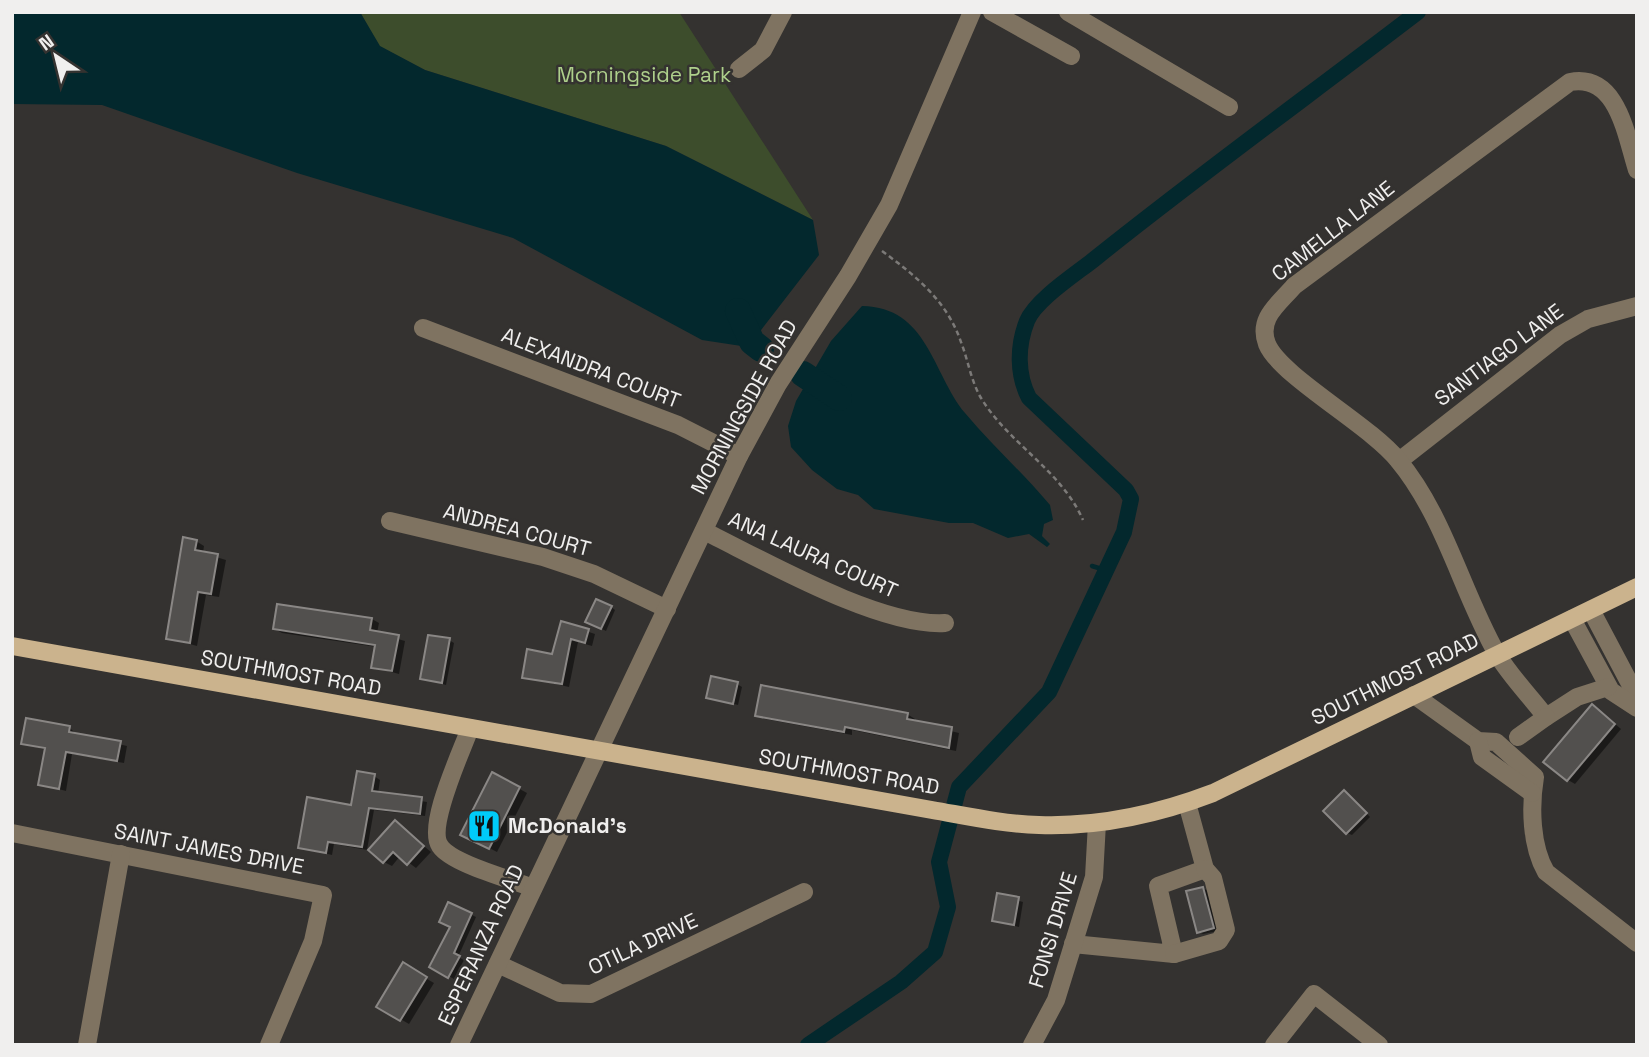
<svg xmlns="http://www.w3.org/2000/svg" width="1649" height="1057" font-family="'Space Grotesk',sans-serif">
<rect width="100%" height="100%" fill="#343230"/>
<polygon fill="#3d4d2c" points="360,12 679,12 813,220 666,146 425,70 379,46"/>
<g fill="#03282d">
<polygon points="12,12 360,12 380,46 425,70 666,146 813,220 819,255 748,347 702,340 513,238 297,173 102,105 12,104"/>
<path d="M862,306C928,307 932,373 965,413C992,445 1023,473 1050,505L1053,520L1044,524L1042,536L1050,544L1047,547L1029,534L1008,538L973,523H949L874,509L858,495L837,489L812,470L791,447L788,426L796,401L831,341Z"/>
</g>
<g fill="#0007">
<polygon points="196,541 204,546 203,553 226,560 219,597 206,595 197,646 168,638"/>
<polygon points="611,607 615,610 606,631 592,624"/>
<polygon points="372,619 379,623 377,633 405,641 399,674 373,667 377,647 282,633 275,629"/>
<polygon points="562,623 595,634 592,646 578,642 569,687 524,677 553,656"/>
<polygon points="449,640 454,643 446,685 422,678"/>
<polygon points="737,684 742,687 738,705 708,697"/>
<polygon points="1600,711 1621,729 1575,784 1568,780"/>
<polygon points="907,714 915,719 914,722 959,733 956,751 852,730 852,735 765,719 757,715"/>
<polygon points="70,728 76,734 127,746 124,763 72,754 66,791 40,784 46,750 23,743"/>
<polygon points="492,774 527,793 497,852 470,838"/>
<polygon points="374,776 380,780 378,794 427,802 425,816 374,810 367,850 334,844 332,855 300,847 352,807"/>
<polygon points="1349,795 1370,817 1352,835 1347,833"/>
<polygon points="395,822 431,852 416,868 400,856 392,866 384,862"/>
<polygon points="1203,888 1208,891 1218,931 1203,934 1199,932"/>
<polygon points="998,895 1023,902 1019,927 994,920"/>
<polygon points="449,904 476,917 458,957 464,960 454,979 431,966 453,927"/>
<polygon points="403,965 434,983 409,1024 378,1006"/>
</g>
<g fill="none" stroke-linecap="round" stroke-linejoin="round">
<polyline stroke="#03282d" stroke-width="4.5" points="1092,566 1105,570"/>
<path stroke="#03282d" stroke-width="16" d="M808,1045L901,982L935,952L948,907L939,862L959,787L1049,692L1124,532L1131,499L1126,490L1029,398C1017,375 1017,346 1027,321C1036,299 1079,272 1097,257C1202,173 1311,94 1418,12"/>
<g stroke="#03282d" stroke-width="26">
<polyline points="738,311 752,342 761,349"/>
<polyline points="803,374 839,398"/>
</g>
</g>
<g fill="#52504e" stroke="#8a8785" stroke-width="2">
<polygon points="183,537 197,540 195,550 218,554 211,594 198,592 190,643 166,639"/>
<polygon points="596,599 612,606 601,629 585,622"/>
<polygon points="277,604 372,618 370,630 399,635 392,671 371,668 375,645 273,629"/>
<polygon points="561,621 589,629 585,643 571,639 562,684 522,678 527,649 552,654"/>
<polygon points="428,635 450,638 442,683 420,679"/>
<polygon points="711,676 738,682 733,704 706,698"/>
<polygon points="761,685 908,713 907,719 952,727 949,748 845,727 844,732 755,716"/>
<polygon points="1592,704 1615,724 1567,781 1543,762"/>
<polygon points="26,718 70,726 69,732 121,741 117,761 66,752 59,789 38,785 45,748 21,744"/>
<polygon points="357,771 375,774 372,791 422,797 420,814 369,808 362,847 328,842 326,853 298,848 307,797 351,805"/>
<polygon points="492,772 520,787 489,849 460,835"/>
<polygon points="1344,790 1367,813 1346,834 1323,811"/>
<polygon points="395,820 424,846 407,865 393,852 383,863 368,850"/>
<polygon points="1203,887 1214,928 1197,933 1186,891"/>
<polygon points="997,893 1019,897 1014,925 992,921"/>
<polygon points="448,902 472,913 454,953 460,956 448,978 429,967 450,927 439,922"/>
<polygon points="403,962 427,977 400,1021 376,1007"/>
</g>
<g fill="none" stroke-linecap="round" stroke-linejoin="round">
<path stroke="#7c7a78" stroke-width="2.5" stroke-dasharray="5 3.5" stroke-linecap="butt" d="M882,251C916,276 947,301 961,342C968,360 971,381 981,398C1009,444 1061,470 1083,520"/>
<g stroke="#7f7361" stroke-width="18">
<polyline points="992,12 1071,56"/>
<polyline points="1068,12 1229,107"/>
<polyline points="739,69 763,50 783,12"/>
<polyline points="423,328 678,425 739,456"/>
<polyline points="1399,461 1560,335 1588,319 1637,306"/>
<polyline points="390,521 543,557 594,574 667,609"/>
<path d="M704,531C765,561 880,627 945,623"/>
<polyline points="1591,610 1637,697"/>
<polyline points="1572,619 1611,691 1637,708"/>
<path d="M1608,687L1577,697L1546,717C1530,696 1510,676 1497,654C1461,590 1445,517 1398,460C1370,425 1280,376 1267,344C1257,318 1279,304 1294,286L1570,82C1618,73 1626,136 1637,170"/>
<path d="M1414,695L1478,741L1496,742L1535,777C1530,807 1531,846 1546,872L1637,943"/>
<path d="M470,728C462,751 426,826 440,846C452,864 511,879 533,888"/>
<polyline points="1518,737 1546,717"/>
<polyline points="1478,741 1482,757 1532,793"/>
<polyline points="12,833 323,895 313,941 269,1045"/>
<polyline points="1073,944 1174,954 1158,886 1205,869 1187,803"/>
<polyline points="1174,954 1219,941 1226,930 1213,878 1205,869"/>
<polyline points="498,964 560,993 591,994 804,892"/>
<polyline points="87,1045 121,854"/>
<polyline points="459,1045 739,456 778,384 848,276 889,205 972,12"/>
<polyline points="1032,1045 1056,1000 1094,877 1097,823"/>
<polyline points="1274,1045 1314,994 1379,1045"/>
</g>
<path stroke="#cbb38d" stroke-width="18" d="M12,646L932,810C967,816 1003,824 1039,825C1098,827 1158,814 1213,793L1637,587"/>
</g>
<defs>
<symbol id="restaurant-square" viewBox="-11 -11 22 22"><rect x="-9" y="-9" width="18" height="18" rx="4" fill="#00cbf9" stroke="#343230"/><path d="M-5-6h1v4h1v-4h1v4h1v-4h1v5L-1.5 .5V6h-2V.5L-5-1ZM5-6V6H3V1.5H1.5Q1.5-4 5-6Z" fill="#111"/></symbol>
</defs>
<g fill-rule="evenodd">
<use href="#restaurant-square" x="465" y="807" width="38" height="38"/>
</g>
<g text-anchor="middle" stroke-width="5" stroke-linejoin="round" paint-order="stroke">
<g font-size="21" fill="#aed08b" stroke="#343230">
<text x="644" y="82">Morningside Park</text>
</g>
<g font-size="21" fill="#f0efee" stroke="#343230">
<text transform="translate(1333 231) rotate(-38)" y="7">CAMELLA LANE</text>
<text transform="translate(1499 355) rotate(-37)" y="7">SANTIAGO LANE</text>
<text transform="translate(591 368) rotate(21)" y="7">ALEXANDRA COURT</text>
<text transform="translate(744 407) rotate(-61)" y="7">MORNINGSIDE ROAD</text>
<text transform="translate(517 530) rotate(15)" y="7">ANDREA COURT</text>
<text transform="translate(813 555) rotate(24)" y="7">ANA LAURA COURT</text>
<text transform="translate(291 673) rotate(10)" y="7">SOUTHMOST ROAD</text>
<text transform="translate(1395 679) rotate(-26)" y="7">SOUTHMOST ROAD</text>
<text transform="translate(849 772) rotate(10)" y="7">SOUTHMOST ROAD</text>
<text transform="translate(209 849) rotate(11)" y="7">SAINT JAMES DRIVE</text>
<text transform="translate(1053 930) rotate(-73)" y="7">FONSI DRIVE</text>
<text transform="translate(643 944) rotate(-25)" y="7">OTILA DRIVE</text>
<text transform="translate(481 945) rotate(-65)" y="7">ESPERANZA ROAD</text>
</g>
<g font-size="21" font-weight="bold" fill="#f0efee" stroke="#343230" text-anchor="start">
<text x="508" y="833">McDonald's</text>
</g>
</g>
<rect width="1649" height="1057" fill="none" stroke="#f0efee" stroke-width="28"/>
<g transform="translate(56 56) rotate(325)" stroke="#343230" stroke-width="5" paint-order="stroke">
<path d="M0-5L12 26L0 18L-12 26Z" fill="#f0efee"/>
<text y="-10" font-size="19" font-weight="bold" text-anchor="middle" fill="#f0efee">N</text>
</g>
</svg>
